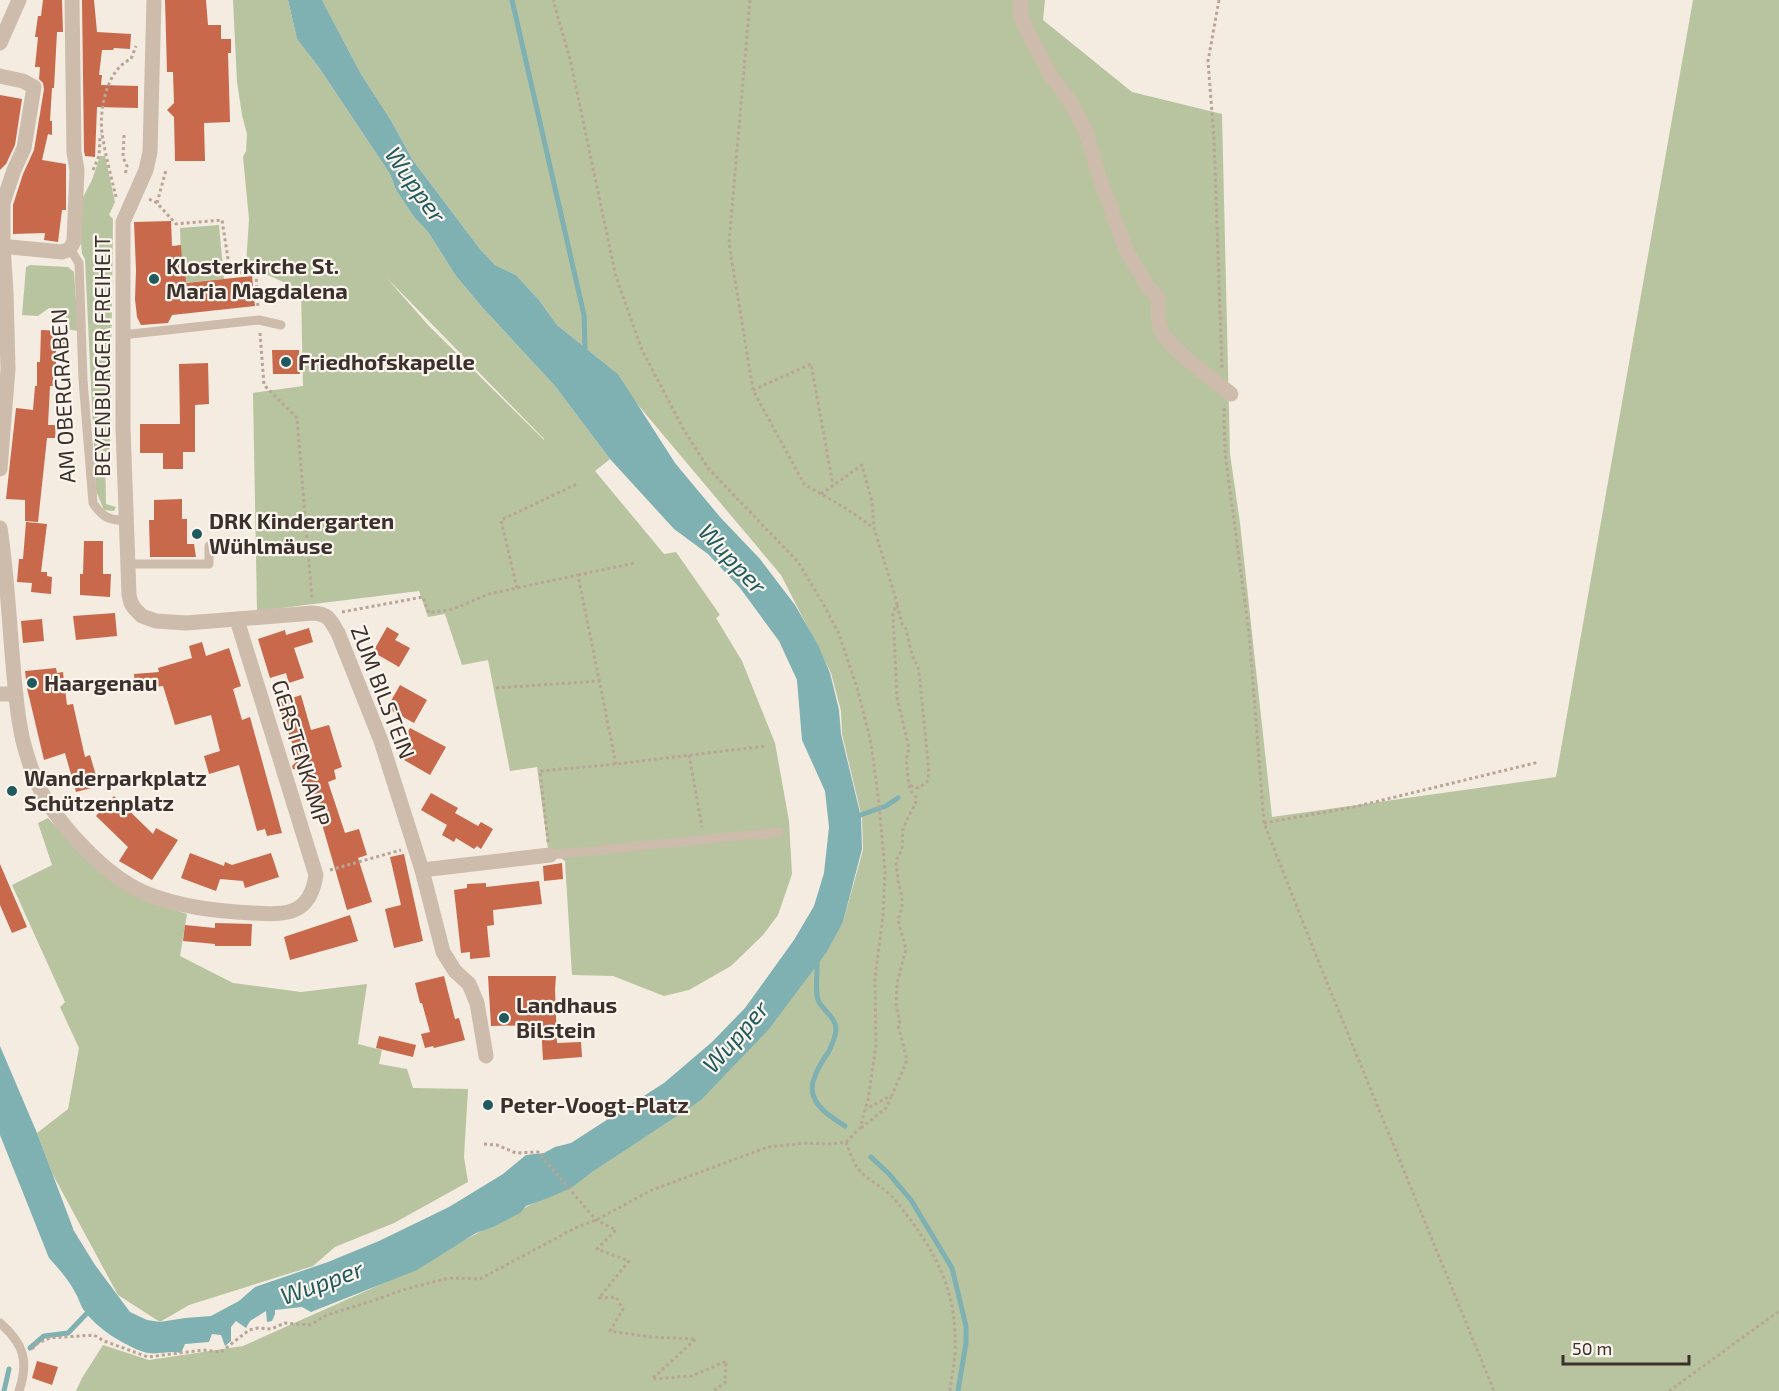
<svg xmlns="http://www.w3.org/2000/svg" width="1779" height="1391" font-family="'Exo 2',sans-serif">
<rect width="100%" height="100%" fill="#f4ebe1"/>
<g fill="#b8c4a0" fill-rule="evenodd">
<path d="M233,0H288L297,39L320,69L390,174L396,190L414,217L428,232L456,276L482,307L555,386L610,459L595,471L664,554L676,552L720,615L716,618L742,661L775,743L789,821L792,874L778,915L763,935L731,966L689,990L664,996L613,976L572,975L565,861L548,849L537,767L510,771L488,660L462,665L445,614L428,617L419,591L257,611L253,393L303,386L301,290L246,265L249,219L243,157L246,151L247,134L242,115L237,82ZM386,277L544,439V440L428,325Z"/>
<polygon points="322,0 1045,0 1043,20 1132,92 1222,114 1230,454 1240,523 1272,817 1556,777 1693,0 1779,0 1779,1391 76,1391 82,1378 103,1345 149,1360 243,1346 386,1282 592,1172 843,922 863,850 862,818 842,734 841,711 831,673 781,575 633,399 618,374 557,325 539,300 516,275 495,265 480,249 412,159 392,122 361,74"/>
<polygon points="100,156 105,156 115,202 109,215 113,219 110,448 105,453 106,504 116,507 114,511 104,510 96,491 85,259 82,254 79,222 80,203 92,180"/>
<polygon points="219,225 224,279 182,283 180,228"/>
<polygon points="30,265 68,267 74,272 78,331 66,329 66,310 49,308 38,316 22,315 26,267"/>
<polygon points="48,818 79,852 152,903 187,914 180,956 233,983 301,992 367,984 358,1044 382,1050 379,1064 407,1069 413,1088 468,1089 464,1157 468,1182 394,1223 335,1247 313,1266 189,1305 160,1322 118,1295 52,1173 37,1133 68,1109 79,1048 60,1007 65,1002 12,885 52,865 38,823"/>
</g>
<path fill="#7fb0b2" d="M288,0H322L361,74L392,122L412,159L480,249L495,265L516,275L539,300L557,325L618,374L675,463L720,517L760,559L795,605L818,645L830,673L839,710L841,734L861,817L862,849L843,922L826,953L769,1029L701,1100L592,1172L571,1188L548,1198L526,1206L520,1213L493,1227L476,1233L417,1270L311,1312L302,1307L275,1310V1314L272,1321L267,1322L266,1311L250,1321L246,1328L236,1321L231,1327V1341L225,1346L221,1335L212,1334L209,1342L185,1344L181,1353C169,1350 156,1356 144,1352C123,1345 95,1327 83,1309C80,1304 78,1297 75,1292C68,1279 59,1269 49,1258L0,1135V1046L37,1133L74,1231L95,1265L130,1312L147,1320L160,1322L185,1318L211,1316L239,1301L255,1287L328,1262L379,1241L449,1207L503,1174L526,1155L544,1153L555,1147L571,1143L664,1083L712,1042L745,1008L794,940L814,906L824,873L829,827L825,791L802,740L797,680L779,641L740,588L708,554L674,529L610,459L555,386L482,307L456,276L428,232L414,217L396,190L390,174L320,69L297,39Z"/>
<g fill="none" stroke-linecap="round" stroke-linejoin="round">
<g stroke="#7fb0b2" stroke-width="5">
<polyline points="512,0 584,315 585,348 583,354"/>
<polyline points="855,817 886,806 898,798"/>
<path d="M817,960C818,972 814,993 819,1002C824,1011 836,1018 836,1029C836,1037 832,1044 829,1051C824,1059 818,1067 815,1076C804,1100 827,1115 845,1126"/>
<polyline points="871,1157 889,1174 911,1200 952,1268 966,1326 966,1343 958,1391"/>
<polyline points="30,1348 44,1336 68,1333 91,1309"/>
<polyline points="4,1391 9,1369"/>
</g>
</g>
<g fill="#c8694b">
<polygon points="43,0 62,0 63,32 57,32 54,88 52,88 50,121 52,121 52,135 48,134 42,160 66,164 66,210 62,210 58,242 44,240 45,233 13,234 13,205 23,174 34,150 44,89 43,83 39,79 40,67 35,67 38,37 35,37 38,16 41,16"/>
<polygon points="82,0 94,0 97,32 131,34 130,49 114,48 113,50 102,50 99,75 102,75 101,85 138,86 138,108 97,107 95,157 85,156 84,151"/>
<polygon points="165,0 206,0 208,25 221,25 221,39 231,39 231,53 228,53 230,122 204,123 205,161 175,161 174,117 167,110 174,103 173,72 167,72"/>
<polygon points="0,95 22,99 15,145 6,164 0,170"/>
<polygon points="171,221 172,246 181,245 182,263 185,263 186,283 252,276 255,306 172,315 168,323 141,325 137,317 135,299 136,270 134,222"/>
<polygon points="41,330 66,331 66,350 56,350 56,386 50,386 48,425 56,425 55,438 47,438 38,522 25,521 25,500 6,499 16,408 33,410 35,386 37,386 37,362 40,362"/>
<polygon points="272,350 299,350 300,374 273,374"/>
<polygon points="208,363 209,404 195,405 195,452 183,452 183,469 163,469 163,453 140,453 140,424 180,424 179,364"/>
<polygon points="182,499 182,519 187,519 187,544 194,544 196,557 150,557 149,520 154,520 154,500"/>
<polygon points="26,522 47,524 41,572 47,572 47,576 52,577 51,594 31,592 32,583 17,582 19,559 23,559"/>
<polygon points="84,541 103,541 103,574 111,574 110,597 80,595 80,574 83,574"/>
<polygon points="115,613 117,636 76,640 73,616"/>
<polygon points="42,619 44,641 23,643 21,621"/>
<polygon points="387,627 399,634 395,640 410,648 399,667 373,652"/>
<polygon points="309,628 313,642 294,648 304,678 289,683 286,673 270,678 258,639 285,630 286,635"/>
<polygon points="202,642 206,656 229,648 241,686 233,689 242,720 250,717 282,833 267,836 265,829 257,831 239,765 209,774 204,756 220,751 211,715 175,725 163,686 135,689 134,674 159,672 158,668 192,658 189,646"/>
<polygon points="56,668 57,673 63,672 67,705 73,704 85,757 90,755 99,786 76,792 65,753 44,760 27,688 25,671"/>
<polygon points="400,685 427,700 414,723 387,708"/>
<polygon points="301,695 311,730 329,725 342,767 334,770 336,779 328,782 345,833 359,829 367,855 358,858 372,902 347,910 319,814 314,815 301,770 293,769 292,766 298,760 278,703"/>
<polygon points="410,728 446,747 430,775 404,760 412,746 403,741"/>
<polygon points="431,793 458,808 455,813 478,826 481,822 493,829 481,849 477,846 474,849 456,838 454,842 442,835 447,825 421,810"/>
<polygon points="114,796 153,834 156,828 178,840 152,880 119,861 128,847 96,816"/>
<polygon points="190,853 224,866 225,862 232,865 271,853 279,877 245,888 243,881 220,879 216,891 181,878"/>
<polygon points="404,854 423,941 394,948 385,909 401,905 390,857"/>
<polygon points="562,863 563,879 544,881 543,866"/>
<polygon points="0,864 27,927 12,933 0,905"/>
<polygon points="539,881 542,904 493,910 494,925 487,926 490,957 470,959 470,952 461,953 454,890 467,888 467,884 486,883 486,887"/>
<polygon points="350,915 358,941 290,960 284,937"/>
<polygon points="215,923 252,924 251,946 215,946 215,944 183,941 185,925 215,928"/>
<polygon points="444,976 455,1019 459,1018 465,1040 434,1048 433,1046 425,1048 421,1034 430,1032 422,1003 420,1003 415,983"/>
<polygon points="488,976 556,976 555,990 557,1043 581,1042 582,1057 543,1060 541,1025 491,1026"/>
<polygon points="379,1036 416,1045 413,1057 376,1048"/>
<polygon points="37,1361 58,1367 52,1385 32,1378"/>
</g>
<g fill="none" stroke-linecap="round" stroke-linejoin="round">
<g stroke="#b9a596" stroke-width="3" stroke-dasharray="3 3" stroke-linecap="butt">
<polyline points="750,0 729,243 753,390 804,484 847,509 874,528"/>
<polyline points="1219,0 1208,61 1214,139 1222,368"/>
<polyline points="124,135 123,157 127,166 125,175"/>
<polyline points="93,170 99,156 100,137 102,135"/>
<path d="M116,197C111,176 105,154 102,133C99,109 107,69 131,59L136,46"/>
<polyline points="149,199 157,203 176,224 222,220 230,272 256,273 258,308"/>
<polyline points="157,203 166,170"/>
<polyline points="260,333 264,385 297,418 312,599"/>
<polyline points="753,390 811,364 833,485"/>
<polyline points="1224,408 1225,453 1249,633 1264,823 1317,958 1494,1391"/>
<polyline points="821,494 862,465 872,502 874,528 897,603 893,614 897,698 909,748 906,760 909,785 911,791 916,797 916,802 903,828 902,849 896,861 898,881 902,897 902,908 898,920 906,949 897,983 896,1006 900,1021 898,1025 907,1060 892,1095 866,1109"/>
<polyline points="578,575 635,563"/>
<polyline points="517,588 501,520 577,484"/>
<polyline points="897,605 902,624 906,629 912,655 918,667 920,681 929,773 927,782 918,788 909,785"/>
<polyline points="342,612 423,597 429,613 453,609 489,594 578,575 616,764"/>
<polyline points="496,688 600,681"/>
<polyline points="689,755 702,827"/>
<polyline points="1264,823 1354,807 1539,762"/>
<polyline points="548,842 540,771 616,764 766,746"/>
<polyline points="330,870 401,850"/>
<polyline points="861,1128 886,1108 891,1097"/>
<path d="M846,1142C850,1151 853,1164 860,1171C870,1182 886,1188 895,1200C935,1249 958,1290 955,1354C954,1367 951,1379 950,1391"/>
<polyline points="484,1144 497,1145 516,1153 538,1152 596,1220 616,1230 597,1249 629,1261 599,1298 616,1297 623,1309 610,1331 651,1337 696,1339 652,1379 692,1376 726,1361 725,1383 713,1391"/>
<polyline points="32,1349 38,1343 50,1338 94,1335 104,1341 148,1357 203,1350 221,1352 249,1330 258,1328 271,1329 285,1323 310,1325 327,1315 375,1300 406,1289 449,1278 480,1279 575,1228 596,1220 652,1190 768,1147 806,1143 830,1144 846,1142 860,1128 868,1100 876,1045 875,977 883,916 885,872 879,803 871,743 858,691 839,634 821,600 798,562 708,468 684,430 642,350 616,277 570,59 553,0"/>
<polyline points="1669,1391 1779,1311"/>
</g>
<g stroke="#cdbbac" stroke-width="9">
<path d="M70,249L79,263L83,380L93,503C102,517 110,521 126,520"/>
<polyline points="122,335 259,320 281,325"/>
<polyline points="128,564 209,564 209,546"/>
<polyline points="550,855 779,832"/>
<path d="M0,1323C24,1344 29,1361 19,1391"/>
</g>
<g stroke="#cdbbac" stroke-width="15">
<path d="M154,0L150,152L146,170L123,222V428L129,595L131,603L135,609L142,616L156,621L186,623L313,613C329,614 330,620 338,633L381,741L422,870L443,952L455,971L469,984L477,1003L486,1056"/>
<path d="M1021,0L1020,11L1025,26L1052,78L1070,101L1086,132L1099,176L1126,250L1148,287L1158,297C1158,307 1157,320 1161,330C1168,348 1215,381 1231,394"/>
<polyline points="0,43 19,0"/>
<polyline points="0,76 23,81 34,87 24,148 14,170 3,203 3,246 6,292 8,369 0,469"/>
<polyline points="0,246 62,252 70,249 74,241 77,170 74,152 72,0"/>
<path d="M0,528C7,573 9,619 13,664C15,689 17,716 23,741C26,753 30,765 34,776C51,818 103,875 145,893C179,907 216,911 252,913C287,915 310,915 316,875L237,620"/>
<polyline points="0,694 16,694"/>
<polyline points="422,870 550,855"/>
</g>
</g>
<g fill="#1f5a5e" stroke="#fbf5ee" stroke-width="2">
<circle cx="154" cy="279" r="6"/>
<circle cx="286" cy="362" r="6"/>
<circle cx="197" cy="534" r="6"/>
<circle cx="32" cy="683" r="6"/>
<circle cx="12" cy="791" r="6"/>
<circle cx="504" cy="1018" r="6"/>
<circle cx="488" cy="1105" r="6"/>
</g>
<g text-anchor="middle" stroke-width="4.5" stroke-linejoin="round" paint-order="stroke">
<g font-size="22" font-weight="bold" fill="#3b302b" stroke="#fbf5ee" text-anchor="start">
<text x="166" y="274">Klosterkirche St.<tspan x="166" dy="25">Maria Magdalena</tspan></text>
<text x="298" y="370">Friedhofskapelle</text>
<text x="209" y="529">DRK Kindergarten<tspan x="209" dy="25">Wühlmäuse</tspan></text>
<text x="44" y="691">Haargenau</text>
<text x="24" y="786">Wanderparkplatz<tspan x="24" dy="25">Schützenplatz</tspan></text>
<text x="516" y="1013">Landhaus<tspan x="516" dy="25">Bilstein</tspan></text>
<text x="500" y="1113">Peter-Voogt-Platz</text>
</g>
<g font-size="22" fill="#3b302b" stroke="#fbf5ee">
<text transform="translate(102 356) rotate(-90)" y="8">BEYENBURGER FREIHEIT</text>
<text transform="translate(63 396) rotate(-93)" y="8">AM OBERGRABEN</text>
<text transform="translate(383 692) rotate(69)" y="8">ZUM BILSTEIN</text>
<text transform="translate(301 753) rotate(73)" y="8">GERSTENKAMP</text>
</g>
<g font-size="24" font-style="italic" fill="#1f5a5e" stroke="#fbf5ee">
<text transform="translate(415 185) rotate(55)" y="8">Wupper</text>
<text transform="translate(732 559) rotate(47)" y="8">Wupper</text>
<text transform="translate(736 1037) rotate(-49)" y="8">Wupper</text>
<text transform="translate(322 1283) rotate(-20)" y="8">Wupper</text>
</g>
</g>
<path d="M1563 1355v9h126v-9" fill="none" stroke="#3b302b" stroke-width="3"/>
<text x="1572" y="1355" font-size="18" fill="#3b302b" stroke="#fbf5ee" stroke-width="4.5" paint-order="stroke">50 m</text>
</svg>
